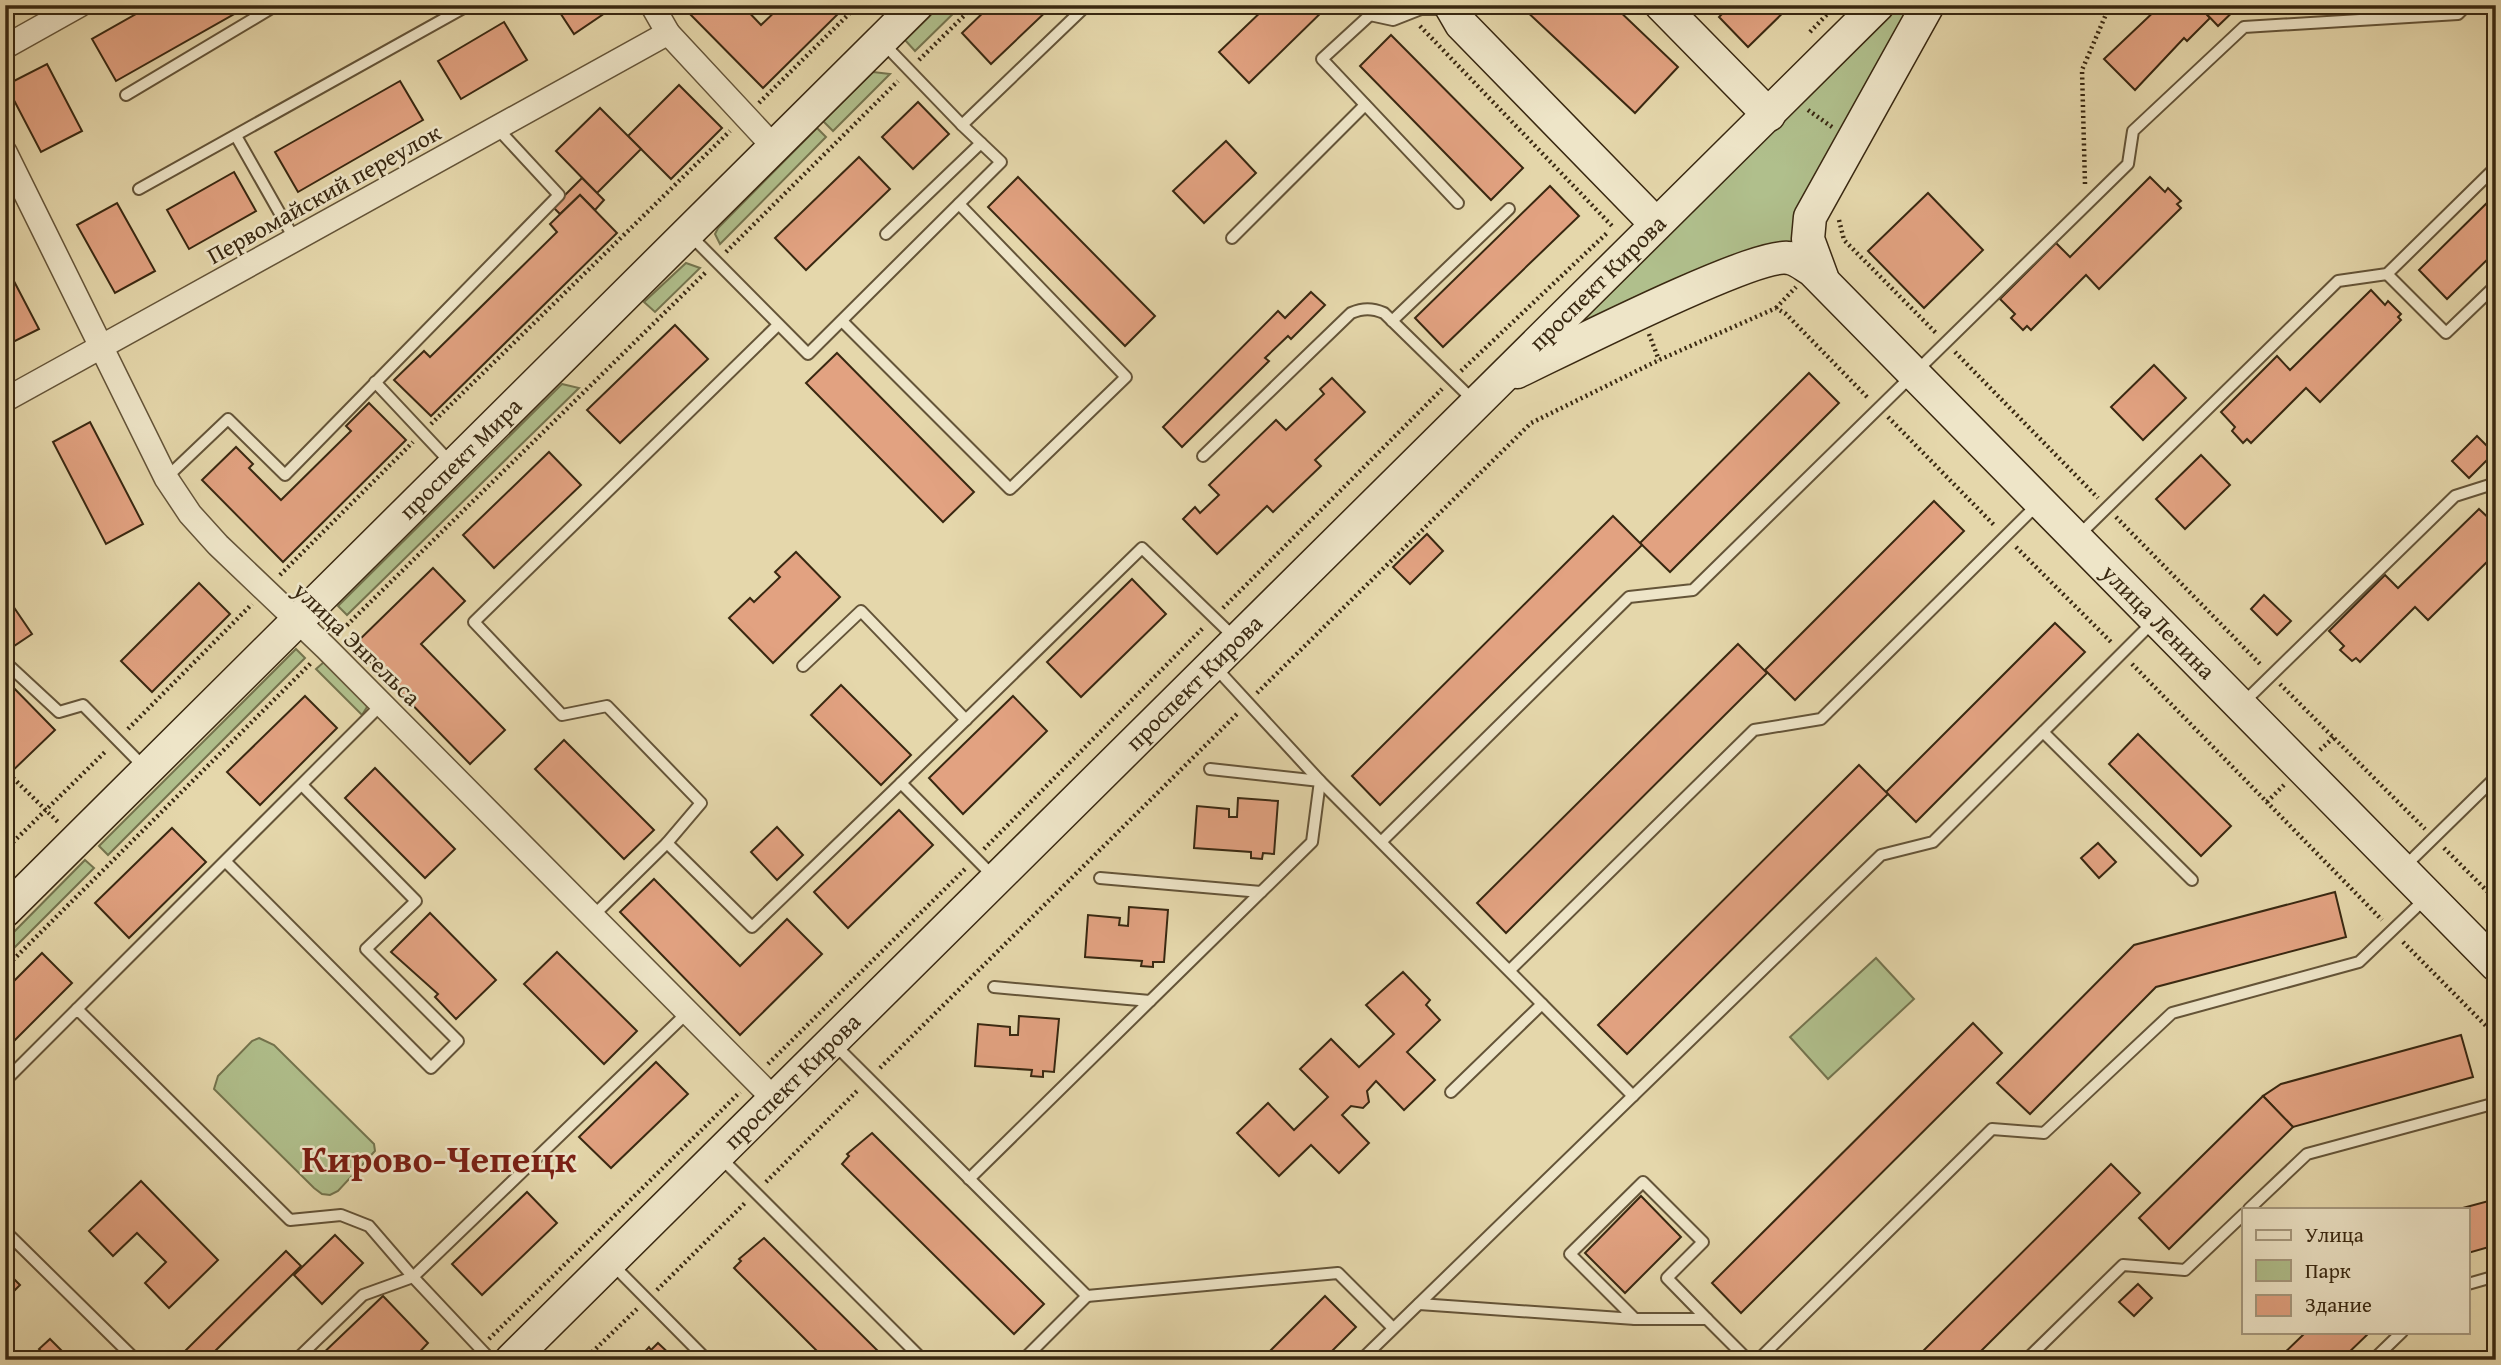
<svg xmlns="http://www.w3.org/2000/svg" width="2501" height="1365" font-family="'Gentium Book Plus',serif">
<rect width="100%" height="100%" fill="#e5d7ab"/>
<filter id="stains"><feTurbulence type="fractalNoise" baseFrequency=".00286" numOctaves="4"/><feColorMatrix values="0 0 0 0 .2 0 0 0 0 .09 0 0 0 0 .02 0 0 0 .5 -.17"/></filter>
<radialGradient id="worn" r=".72"><stop offset=".6" stop-color="#630" stop-opacity="0"/><stop offset="1" stop-color="#630" stop-opacity=".3"/></radialGradient>
<g fill="#b0bf8c" stroke="#74744e" stroke-width="2">
<polygon points="941,5 962,5 915,51 905,40"/>
<polygon points="1879,5 1927,5 1789,258 1496,382"/>
<polygon points="873,72 890,74 833,131 823,121"/>
<polygon points="817,128 826,137 720,244 715,234 718,228"/>
<polygon points="686,263 700,268 655,312 644,302"/>
<polygon points="562,384 579,388 347,615 338,606"/>
<polygon points="296,649 305,658 108,855 99,846"/>
<polygon points="325,661 365,701 367,707 362,715 316,669"/>
<polygon points="85,860 94,868 5,957 5,941"/>
<polygon points="1876,958 1914,999 1828,1079 1790,1037"/>
<polygon points="259,1038 274,1045 374,1144 375,1151 338,1191 330,1195 322,1194 314,1188 214,1089 218,1076 252,1041"/>
</g>
<g fill="#e2a281" stroke="#392811" stroke-width="2">
<polygon points="152,5 241,5 243,9 116,81 92,39"/>
<polygon points="555,5 604,5 608,11 574,34"/>
<polygon points="681,5 742,5 761,25 782,5 847,5 763,88"/>
<polygon points="991,5 1053,5 991,64 962,33"/>
<polygon points="1268,5 1329,5 1249,83 1219,52"/>
<polygon points="1520,5 1613,5 1678,67 1635,113"/>
<polygon points="1731,5 1791,5 1748,47 1719,17"/>
<polygon points="2161,5 2198,5 2210,18 2187,41 2184,38 2135,90 2104,59"/>
<polygon points="2198,5 2240,5 2218,26"/>
<polygon points="504,22 527,60 461,99 438,61"/>
<polygon points="1391,35 1523,168 1491,200 1360,66"/>
<polygon points="47,64 82,131 41,152 6,85"/>
<polygon points="400,81 423,120 298,192 275,152"/>
<polygon points="679,85 722,128 671,179 628,136"/>
<polygon points="918,102 949,134 913,169 882,137"/>
<polygon points="600,108 641,149 597,193 556,151"/>
<polygon points="1226,141 1256,173 1204,223 1173,191"/>
<polygon points="859,157 890,189 806,270 775,238"/>
<polygon points="234,172 256,211 189,249 167,210"/>
<polygon points="1018,177 1155,316 1125,346 988,207"/>
<polygon points="2150,177 2165,192 2168,188 2181,201 2177,204 2181,208 2099,289 2086,275 2031,330 2027,326 2023,330 2011,318 2015,314 2000,299 2056,243 2070,257"/>
<polygon points="582,178 604,200 595,210 580,195 560,214 553,207"/>
<polygon points="1550,186 1579,216 1443,347 1415,318"/>
<polygon points="1928,193 1983,250 1924,308 1868,251"/>
<polygon points="2496,194 2496,251 2447,299 2419,270"/>
<polygon points="580,195 617,233 431,416 394,380 424,351 430,357 557,232 550,224"/>
<polygon points="117,203 155,271 115,293 77,225"/>
<polygon points="5,264 39,329 5,346"/>
<polygon points="2371,290 2385,305 2388,301 2401,314 2398,317 2401,320 2320,402 2306,388 2251,443 2247,439 2243,443 2232,431 2235,427 2221,412 2277,356 2290,370"/>
<polygon points="1311,292 1325,305 1291,339 1288,336 1265,358 1269,361 1182,447 1163,427 1278,311 1285,318"/>
<polygon points="675,325 708,359 620,443 587,410"/>
<polygon points="837,353 974,492 943,522 806,383"/>
<polygon points="2154,365 2186,398 2143,440 2111,407"/>
<polygon points="1809,373 1839,403 1670,572 1640,543"/>
<polygon points="1332,378 1365,412 1315,460 1321,466 1273,512 1267,506 1217,554 1183,519 1195,507 1200,513 1219,495 1209,485 1276,420 1286,430 1324,394 1320,389"/>
<polygon points="369,403 406,440 283,562 202,480 236,447 253,464 249,468 281,500 351,431 346,426"/>
<polygon points="90,422 143,524 106,544 53,442"/>
<polygon points="2477,436 2494,453 2469,478 2452,461"/>
<polygon points="549,452 581,485 494,568 463,535"/>
<polygon points="2201,455 2230,485 2185,529 2156,499"/>
<polygon points="1934,501 1964,531 1795,700 1765,670"/>
<polygon points="2479,509 2494,523 2496,521 2496,553 2428,620 2415,607 2360,662 2356,658 2352,661 2340,650 2344,646 2329,631 2385,575 2398,588"/>
<polygon points="1613,516 1642,545 1380,805 1352,776"/>
<polygon points="1427,534 1443,551 1410,584 1393,567"/>
<polygon points="796,552 840,597 773,663 729,618 750,598 754,602 780,577 775,572"/>
<polygon points="433,568 465,601 421,644 505,730 470,764 354,645"/>
<polygon points="1132,579 1166,614 1081,697 1047,662"/>
<polygon points="199,583 230,614 152,692 121,661"/>
<polygon points="2264,595 2291,621 2277,635 2251,609"/>
<polygon points="13,606 32,634 14,646 5,632 5,611"/>
<polygon points="2055,623 2085,652 1916,822 1886,792"/>
<polygon points="1738,644 1767,673 1506,933 1477,903"/>
<polygon points="5,679 55,730 5,778"/>
<polygon points="841,685 911,755 881,785 811,715"/>
<polygon points="305,696 337,728 260,805 227,772"/>
<polygon points="1013,696 1047,731 963,814 929,778"/>
<polygon points="2138,734 2231,826 2201,856 2109,764"/>
<polygon points="564,740 654,830 624,859 535,769"/>
<polygon points="1859,765 1888,794 1627,1054 1598,1025"/>
<polygon points="375,768 455,849 425,878 345,798"/>
<polygon points="1238,798 1278,801 1274,854 1263,853 1262,859 1251,858 1251,852 1194,848 1197,806 1229,809 1229,817 1237,817"/>
<polygon points="899,810 933,845 848,928 814,892"/>
<polygon points="777,827 803,855 777,880 751,852"/>
<polygon points="172,828 206,862 129,938 95,903"/>
<polygon points="2098,843 2116,862 2099,878 2081,858"/>
<polygon points="654,879 740,966 787,919 822,954 740,1035 620,912"/>
<polygon points="2335,892 2346,937 2156,987 2030,1114 1997,1083 2134,945"/>
<polygon points="1129,907 1168,910 1164,962 1153,962 1153,967 1141,966 1142,961 1085,957 1088,915 1120,918 1119,925 1128,926"/>
<polygon points="430,913 496,980 456,1019 435,997 438,994 391,952"/>
<polygon points="557,952 637,1031 604,1064 524,984"/>
<polygon points="42,953 72,983 5,1050 5,990"/>
<polygon points="1403,972 1430,1000 1426,1005 1440,1020 1407,1052 1435,1080 1404,1110 1376,1081 1367,1091 1369,1102 1363,1108 1351,1106 1342,1115 1369,1143 1339,1173 1311,1145 1279,1176 1237,1133 1268,1103 1294,1130 1328,1097 1300,1069 1331,1039 1359,1067 1394,1034 1366,1005"/>
<polygon points="1019,1016 1059,1019 1054,1072 1043,1071 1043,1077 1031,1076 1032,1070 975,1066 978,1024 1010,1027 1010,1035 1018,1035"/>
<polygon points="1973,1023 2002,1053 1741,1313 1712,1283"/>
<polygon points="2461,1035 2473,1077 2293,1127 2263,1096 2281,1084"/>
<polygon points="656,1062 688,1094 611,1168 579,1137"/>
<polygon points="2263,1096 2293,1127 2169,1249 2139,1218"/>
<polygon points="872,1133 1044,1304 1014,1334 842,1164 849,1156 847,1154"/>
<polygon points="2111,1164 2140,1193 1972,1360 1914,1360"/>
<polygon points="141,1181 218,1260 169,1308 145,1283 166,1262 137,1233 113,1256 89,1231"/>
<polygon points="527,1192 557,1223 482,1295 452,1264"/>
<polygon points="1641,1196 1681,1237 1625,1293 1585,1253"/>
<polygon points="2496,1199 2496,1245 2468,1253 2468,1209 2459,1209"/>
<polygon points="335,1235 363,1263 322,1304 294,1275"/>
<polygon points="764,1238 887,1360 826,1360 734,1268 741,1261 739,1259"/>
<polygon points="286,1251 301,1266 206,1360 193,1360 185,1351"/>
<polygon points="5,1270 20,1285 5,1300"/>
<polygon points="2138,1284 2152,1298 2134,1316 2119,1302"/>
<polygon points="383,1296 428,1343 412,1360 316,1360"/>
<polygon points="1325,1296 1356,1327 1323,1360 1261,1360"/>
<polygon points="2306,1332 2370,1332 2341,1360 2277,1360"/>
<polygon points="50,1339 66,1355 61,1360 49,1360 39,1349"/>
<polygon points="658,1343 676,1360 637,1360 649,1347 651,1350"/>
</g>
<g fill="none" stroke-linecap="round" stroke-linejoin="round">
<defs>
<g id="lane">
<polyline points="1447,9 1421,9 1393,20 1370,15 1322,59 1458,203"/>
<polyline points="883,43 962,125 1087,5"/>
<polyline points="126,95 270,9"/>
<polyline points="236,136 295,240"/>
<polyline points="139,189 469,5"/>
<polyline points="886,234 981,143"/>
<polyline points="690,235 808,354 1001,162 962,125"/>
<polyline points="1232,238 1365,105"/>
<polyline points="2387,274 2446,333 2496,285"/>
<polyline points="1392,321 1509,209"/>
<polyline points="843,322 1010,489 1126,377 959,204"/>
<polyline points="778,325 474,622 562,715 607,706 701,803 667,843 752,927 901,783"/>
<polyline points="375,382 452,464"/>
<path d="M1203,456L1351,313C1363,308 1372,308 1384,313L1473,400"/>
<polyline points="166,478 228,419 285,475 559,195 497,128"/>
<polyline points="2077,537 2338,281 2387,274 2496,167"/>
<polyline points="5,662 59,712 83,705 145,768"/>
<polyline points="803,666 861,611 966,720"/>
<polyline points="1215,667 1320,781 1542,1004"/>
<polyline points="2242,704 2455,496 2496,483"/>
<polyline points="2043,732 2192,880"/>
<polyline points="1382,841 1629,597 1693,590 2128,164 2133,131 2244,27 2458,14 2467,5"/>
<polyline points="226,862 431,1068 458,1041 366,949 416,901 302,785"/>
<polyline points="2403,868 2496,777"/>
<polyline points="993,876 901,783 1142,548 1235,638"/>
<polyline points="1100,878 1261,892 1312,842 1320,781 1210,769"/>
<polyline points="594,915 667,843"/>
<polyline points="1510,970 1754,730 1821,719 2039,503"/>
<polyline points="994,987 1150,1001 1261,892"/>
<polyline points="77,1009 382,704"/>
<polyline points="834,1044 1087,1296 1338,1273 1393,1328"/>
<polyline points="5,1081 77,1009 290,1220 341,1215 369,1226 413,1277 363,1295 296,1360"/>
<polyline points="1451,1092 1542,1004 1633,1096"/>
<polyline points="719,1156 923,1360"/>
<polyline points="969,1179 1150,1001"/>
<polyline points="2249,1209 2307,1154 2496,1103"/>
<polyline points="5,1231 136,1360"/>
<polyline points="613,1265 707,1360"/>
<polyline points="2468,1284 2496,1276"/>
<polyline points="1419,1304 1635,1319 1707,1319 1748,1360"/>
<polyline points="1635,1319 1570,1254 1643,1182 1703,1242 1667,1278 1707,1319"/>
<polyline points="491,1360 413,1277 688,1012"/>
<polyline points="1023,1360 1087,1296"/>
<polyline points="1361,1360 1881,855 1933,842 2153,622"/>
<polyline points="1758,1360 1992,1129 2044,1133 2172,1013 2359,962 2427,897"/>
<polyline points="2026,1360 2123,1265 2185,1270 2244,1214"/>
<polyline points="2373,1360 2402,1332"/>
</g>
<g id="street">
<polyline points="652,5 668,33 774,147"/>
<polyline points="5,47 80,5"/>
<polyline points="5,152 166,478 190,514 218,545 326,648 774,1099"/>
<polyline points="5,400 668,33"/>
</g>
<g id="secondary">
<polyline points="1450,5 1461,24 1656,224"/>
<polyline points="1661,5 1769,115"/>
<polyline points="1822,277 1808,239 1810,217 1928,5"/>
<path id="s1" d="M1517,372C1559,352 1755,252 1789,258C1797,259 1805,266 1812,270L2496,965"/>
<path id="s2" d="M5,911L917,5"/>
<path id="s3" d="M511,1360L1878,5"/>
</g>
</defs>
<use href="#lane" stroke="#645438" stroke-width="14"/>
<use href="#street" stroke="#645438" stroke-width="26"/>
<use href="#secondary" stroke="#392811" stroke-width="35"/>
<g stroke="#392811" stroke-width="4.5" stroke-dasharray="2 3.5" stroke-linecap="butt">
<polyline points="1420,26 1613,227"/>
<polyline points="1810,32 1836,5"/>
<polyline points="919,60 975,5"/>
<polyline points="759,103 858,5"/>
<polyline points="1808,110 1832,127"/>
<polyline points="2085,184 2082,70 2110,5"/>
<polyline points="1839,220 1844,240 1936,333"/>
<polyline points="726,252 898,81"/>
<polyline points="1776,308 1796,287"/>
<polyline points="1649,334 1659,360"/>
<polyline points="1955,352 2098,498"/>
<polyline points="1461,371 1607,233"/>
<polyline points="1888,417 1995,526"/>
<polyline points="431,424 730,131"/>
<polyline points="2116,517 2262,666"/>
<polyline points="2016,547 2111,642"/>
<polyline points="280,575 413,442"/>
<polyline points="1223,608 1442,389"/>
<polyline points="339,633 707,271"/>
<polyline points="2132,664 2382,920"/>
<polyline points="2280,684 2425,829"/>
<polyline points="1257,693 1531,423 1659,360 1776,308 1786,314 1869,399"/>
<polyline points="128,729 252,604"/>
<polyline points="2320,750 2334,737"/>
<polyline points="9,774 59,823"/>
<polyline points="2267,802 2284,785"/>
<polyline points="2444,848 2496,900"/>
<polyline points="984,849 1204,627"/>
<polyline points="5,850 107,750"/>
<polyline points="2403,942 2496,1036"/>
<polyline points="5,968 312,662"/>
<polyline points="768,1064 966,868"/>
<polyline points="880,1068 1239,712"/>
<polyline points="766,1182 859,1089"/>
<polyline points="657,1290 745,1203"/>
<polyline points="489,1339 740,1092"/>
<polyline points="584,1360 638,1308"/>
</g>
<use href="#lane" stroke="#eee5c8" stroke-width="10"/>
<use href="#street" stroke="#eee5c8" stroke-width="23"/>
<use href="#secondary" stroke="#eee5c8" stroke-width="32"/>
</g>
<g text-anchor="middle" stroke-width="5" stroke-linejoin="round" paint-order="stroke">
<g font-size="24" fill="#392811" stroke="#eee5c8">
<text transform="translate(324 194) rotate(-29)" y="8">Первомайский переулок</text>
<text dy="8" stroke="none"><textPath href="#s3" startOffset="1530">проспект Кирова</textPath></text>
<text dy="8" stroke="none"><textPath href="#s2" startOffset="642">проспект Мира</textPath></text>
<text dy="8" stroke="none"><textPath href="#s1" startOffset="816">улица Ленина</textPath></text>
<text transform="translate(357 644) rotate(44)" y="8">улица Энгельса</text>
<text dy="8" stroke="none"><textPath href="#s3" startOffset="962">проспект Кирова</textPath></text>
<text dy="8" stroke="none"><textPath href="#s3" startOffset="396">проспект Кирова</textPath></text>
</g>
<g font-size="38" font-weight="bold" fill="#7a1f14" stroke="#eee5c8">
<text x="439" y="1172">Кирово-Чепецк</text>
</g>
</g>
<rect width="2501" height="1365" fill="none" stroke="#e5d7ab" stroke-width="28"/>
<rect x="7" y="7" width="2487" height="1351" fill="none" stroke="#392811" stroke-width="3.5"/>
<rect x="14" y="14" width="2473" height="1337" fill="none" stroke="#392811" stroke-width="2"/>
<rect x="2242" y="1208" width="228" height="126" fill="#eee5c8" stroke="#a6997f" stroke-width="2"/>
<rect x="2256" y="1230" width="35" height="10" fill="#eee5c8" stroke="#a6997f" stroke-width="2"/>
<text x="2305" y="1242" font-size="21" fill="#392811">Улица</text>
<rect x="2256" y="1260" width="35" height="21" fill="#b0bf8c" stroke="#a6997f" stroke-width="2"/>
<text x="2305" y="1278" font-size="21" fill="#392811">Парк</text>
<rect x="2256" y="1295" width="35" height="21" fill="#e2a281" stroke="#a6997f" stroke-width="2"/>
<text x="2305" y="1312" font-size="21" fill="#392811">Здание</text>
<rect width="100%" height="100%" filter="url(#stains)"/>
<rect width="100%" height="100%" fill="url(#worn)"/>
</svg>
